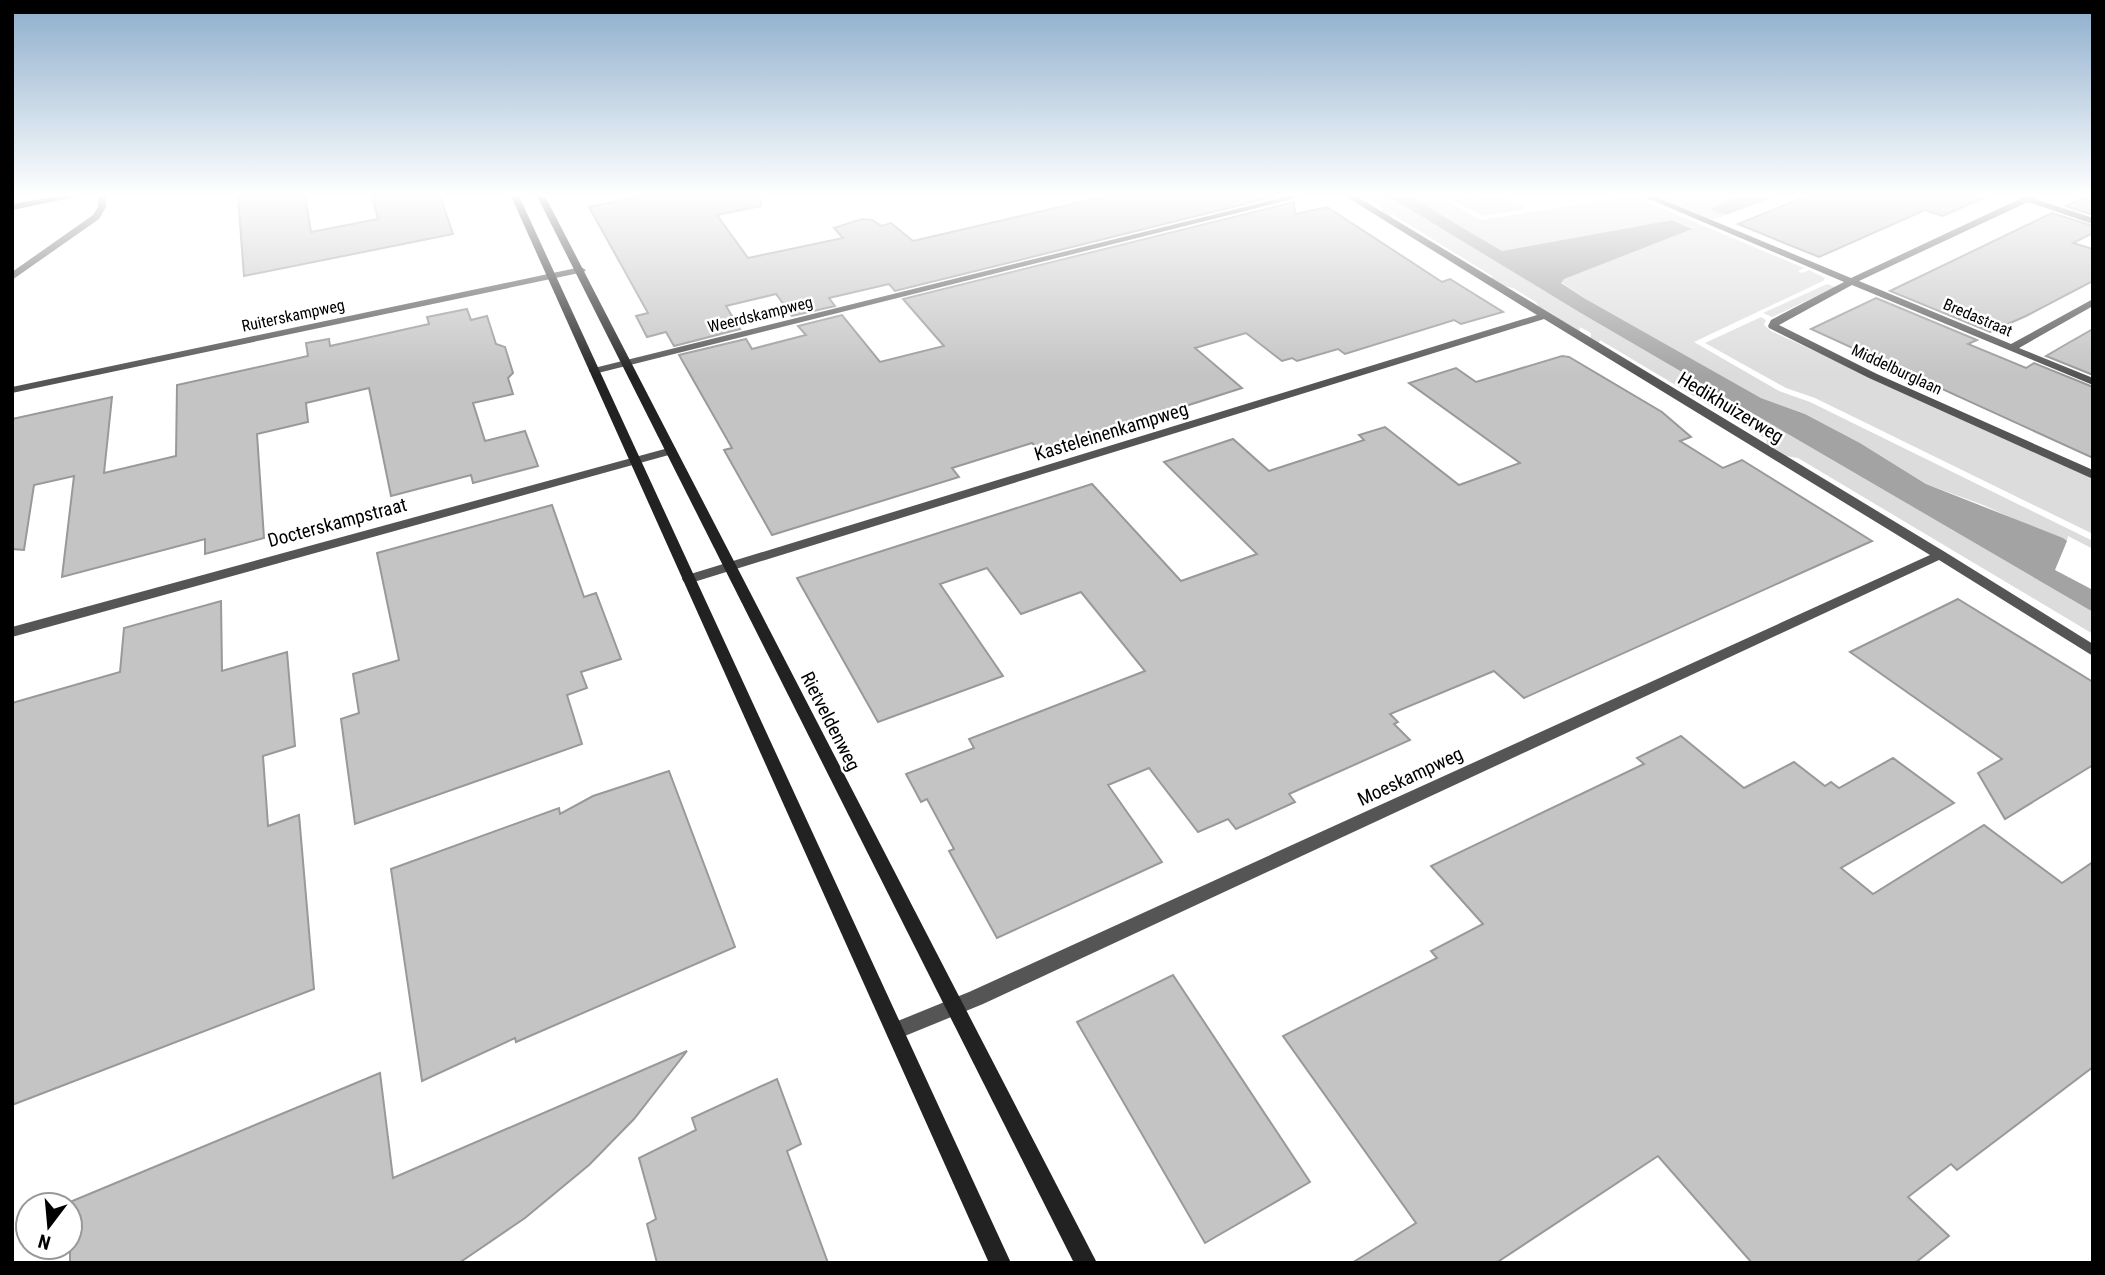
<svg xmlns="http://www.w3.org/2000/svg" width="2105" height="1275" font-family="'Roboto Condensed',sans-serif">
<rect width="100%" height="100%" fill="#fff"/>
<g fill="#dcdcdc">
<polygon points="1364,196 1388,196 1579,312 2093,612 2093,634 1798,458 1779,455 1768,449 1766,439 1600,340 1598,345 1590,342 1591,333 1580,327 1579,333 1540,309 1536,302 1513,288 1492,283 1492,276 1392,214 1389,217 1382,214 1383,208"/>
<polygon points="1409,196 1438,196 1481,220 1632,196 1804,268 1798,271 1802,273 1809,270 1825,278 1823,281 1694,342 1779,391 1810,402 2093,541 2093,549 2068,536 2067,541 2056,538 1983,505 1926,484 1860,443 1805,414 1761,398 1584,298 1561,282 1563,279 1691,228 1672,220 1502,251"/>
<path d="M1464,196C1480,206 1497,187 1526,209L1482,216L1447,197Z"/>
<polygon points="1737,196 1711,208 1726,215 1713,220 1658,197"/>
<polygon points="1827,284 1836,287 1772,317 1763,313"/>
<polygon points="1761,317 1766,320 1764,325 1771,331 2093,479 2093,534 1815,398 1786,388 1705,343"/>
</g>
<g fill="#a3a3a3">
<polygon points="1388,196 1409,196 1502,251 1672,220 1692,229 1564,279 1561,283 1584,298 1761,398 1805,414 1860,443 1926,484 2063,538 2067,541 2055,570 2093,590 2093,612 1579,312"/>
<polygon points="1737,196 1776,196 1726,215 1710,209"/>
</g>
<g fill="#c4c4c4" stroke="#999" stroke-width="2">
<polygon points="238,196 305,196 311,232 378,219 372,196 440,196 453,234 244,276"/>
<polygon points="642,196 760,196 761,206 717,215 748,258 843,238 834,228 862,219 872,220 882,226 891,223 913,241 1107,196 1277,196 895,291 889,284 829,298 835,306 792,316 776,294 726,306 740,329 674,346 666,332 647,337 636,316 648,313 589,207"/>
<polygon points="1807,196 1987,196 1943,216 1925,210 1819,257 1738,224"/>
<polygon points="2087,196 2093,196 2093,215 2066,206"/>
<polygon points="1294,202 1295,214 1327,207 1442,282 1450,279 1503,312 1461,324 1454,320 1345,354 1338,349 1297,361 1292,358 1282,361 1246,333 1195,348 1242,388 1041,452 1032,443 952,468 959,477 772,535 724,450 732,448 679,355 746,339 752,349 806,335 798,326 842,315 880,362 944,346 903,299"/>
<polygon points="2052,213 2093,226 2093,233 2073,243 2093,249 2093,281 2026,316 1990,332 1890,291"/>
<polygon points="1876,298 1977,340 1968,344 2026,368 2034,363 2093,387 2093,458 1811,329"/>
<polygon points="467,309 471,320 487,316 496,344 505,347 513,373 508,378 513,394 473,403 485,441 525,431 538,466 473,483 471,475 391,496 369,388 306,403 308,422 257,434 264,538 205,554 205,539 62,577 74,476 34,485 24,550 12,549 12,419 112,397 104,473 176,456 177,385 308,356 306,343 329,339 330,346 362,339 429,324 427,317"/>
<polygon points="2093,329 2093,375 2046,356 2070,342"/>
<polygon points="1562,356 1569,357 1662,412 1691,437 1680,441 1723,468 1742,460 1872,541 1524,698 1494,671 1390,714 1398,722 1394,724 1410,740 1289,794 1295,802 1236,829 1228,819 1198,832 1149,768 1108,785 1162,862 997,938 949,851 954,849 927,799 921,802 906,774 974,748 969,739 1145,671 1081,592 1021,614 987,568 940,584 1003,676 878,722 797,578 1092,484 1181,581 1257,554 1164,462 1233,439 1269,471 1364,440 1359,435 1385,427 1459,485 1520,463 1409,383 1456,368 1476,382"/>
<polygon points="552,505 584,597 596,593 621,659 581,672 587,688 567,695 582,744 355,824 341,719 359,713 353,674 399,660 377,553"/>
<polygon points="1958,599 2093,682 2093,765 2005,819 1978,773 2002,759 1850,652"/>
<polygon points="221,601 222,671 287,652 295,746 263,756 268,826 299,815 314,989 12,1105 12,703 120,672 124,628"/>
<polygon points="1681,736 1744,788 1794,762 1825,786 1831,782 1839,788 1893,758 1954,803 1841,868 1873,894 1984,825 2062,883 2093,862 2093,1067 1957,1170 1951,1164 1908,1197 1949,1236 1915,1263 1752,1263 1658,1156 1496,1263 1352,1263 1416,1223 1283,1036 1437,958 1431,951 1483,924 1431,866 1644,764 1637,758"/>
<polygon points="669,771 735,947 516,1042 515,1038 422,1081 391,869 559,808 560,814 593,796"/>
<polygon points="1173,975 1310,1182 1205,1243 1077,1022"/>
<polygon points="687,1051 634,1119 589,1165 525,1218 459,1263 70,1263 70,1202 380,1073 393,1178"/>
<polygon points="777,1079 801,1144 787,1151 828,1263 657,1263 647,1224 656,1219 639,1158 696,1130 692,1118"/>
</g>
<g fill="none" stroke-linecap="round" stroke-linejoin="round">
<g fill="#555" fill-rule="evenodd">
<polygon points="98,196 106,196 106,207 99,219 12,280 12,272 93,215 98,207"/>
<polygon points="1289,196 1305,196 594,374 589,371 590,369"/>
<polygon points="1345,196 1356,196 1945,552 2093,644 2093,656 1939,560 983,1004 895,1040 888,1037 886,1031 888,1025 969,992 1930,555 1544,319 694,582 684,582 682,579 684,576 1537,315"/>
<polygon points="1642,196 1654,196 1851,278 2026,196 2038,196 2035,199 2093,218 2093,224 2028,202 1859,281 2011,344 2093,299 2093,306 2019,348 2093,378 2093,385 1852,285 1779,325 1877,374 2093,470 2093,479 1869,378 1769,328 1768,326 1771,320 1844,282"/>
<polygon points="581,267 586,270 584,272 12,393 12,387"/>
<polygon points="672,447 676,449 676,453 12,637 12,627"/>
</g>
<g fill="#222" fill-rule="evenodd">
<polygon points="59,196 80,196 12,210 12,204"/>
<polygon points="511,196 519,196 1011,1263 989,1263"/>
<polygon points="537,196 545,196 1097,1263 1074,1263"/>
</g>
</g>
<linearGradient id="sky" x2="0" y2="1"><stop stop-color="#8cadcc"/><stop offset="0.52" stop-color="#fff"/><stop offset="1" stop-color="#fff" stop-opacity="0"/></linearGradient>
<rect width="2105" height="375" fill="url(#sky)"/>
<g text-anchor="middle" stroke-width="5" stroke-linejoin="round" paint-order="stroke">
<g font-size="16" fill="#000" stroke="#fff">
<text transform="translate(760 314) rotate(-14)" y="6">Weerdskampweg</text>
<text transform="translate(293 315) rotate(-12)" y="6">Ruiterskampweg</text>
<text transform="translate(1978 317) rotate(23)" y="6">Bredastraat</text>
<text transform="translate(1897 369) rotate(25)" y="6">Middelburglaan</text>
</g>
<g font-size="19" fill="#000" stroke="#fff">
<text transform="translate(1731 407) rotate(31)" y="7">Hedikhuizerweg</text>
<text transform="translate(1111 431) rotate(-17)" y="7">Kasteleinenkampweg</text>
<text transform="translate(337 522) rotate(-15)" y="7">Docterskampstraat</text>
<text transform="translate(831 721) rotate(63)" y="7">Rietveldenweg</text>
<text transform="translate(1410 776) rotate(-25)" y="7">Moeskampweg</text>
</g>
</g>
<rect width="2105" height="1275" fill="none" stroke="#000000" stroke-width="28"/>
<g transform="translate(49 1226) rotate(196)"><circle r="33" fill="#ffffff" stroke="#999999" stroke-width="2"/>
<path d="M0-5L12 26L0 18L-12 26Z" fill="#000000"/>
<text y="-10" font-size="19" font-weight="bold" text-anchor="middle" fill="#000000">N</text>
</g>
</svg>
